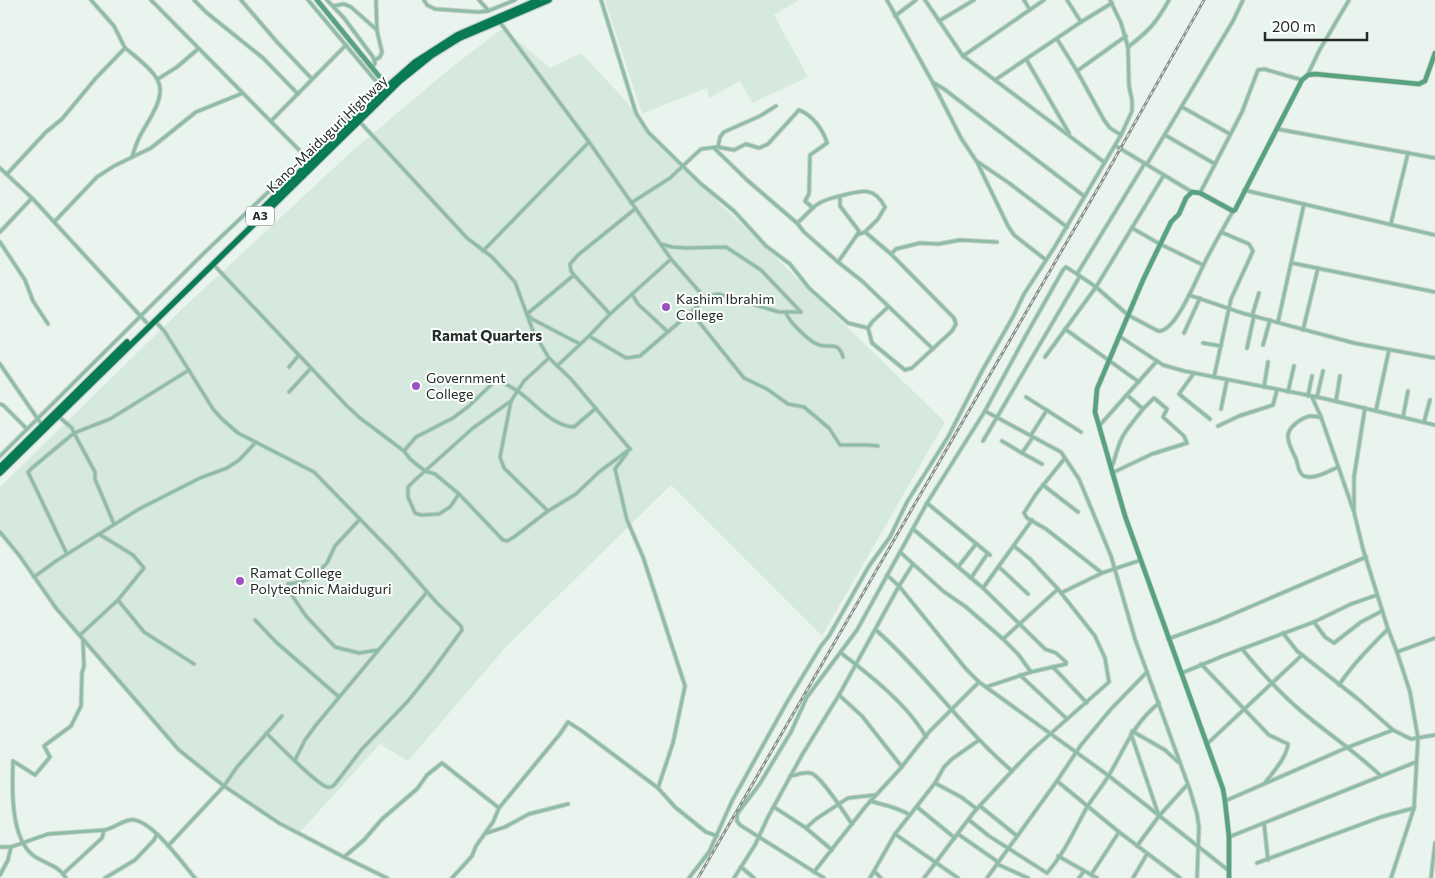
<svg xmlns="http://www.w3.org/2000/svg" width="1435" height="878" font-family="Commissioner,sans-serif">
<rect width="100%" height="100%" fill="#e9f4ee"/>
<g fill="#d6e9df">
<polygon points="605,0 799,0 774,15 808,77 752,103 740,81 709,98 707,88 642,114"/>
<polygon points="503,28 550,68 581,53 628,103 657,145 736,219 945,422 822,636 671,485 505,648 408,761 380,744 300,832 232,791 181,749 53,602 25,559 0,529 0,487 180,311 351,152 452,67"/>
</g>
<g fill="none" stroke-linecap="round" stroke-linejoin="round">
<defs>
<g id="street">
<polyline points="91,0 114,26 125,48"/>
<polyline points="151,0 307,158"/>
<polyline points="194,0 207,13 263,58 298,94"/>
<polyline points="241,0 277,42 312,79"/>
<polyline points="308,0 380,86"/>
<polyline points="327,0 344,18 373,57 375,63 372,68"/>
<polyline points="424,0 427,5 435,9 478,12 488,11 515,0"/>
<polyline points="479,0 488,10"/>
<polyline points="601,0 636,113 648,132 700,183 734,211 766,246 790,264 809,288 848,323 868,328"/>
<polyline points="887,0 933,83 961,138 977,162 1008,226 1014,235 1046,260"/>
<polyline points="925,0 963,56 1104,162"/>
<polyline points="1024,0 1030,10"/>
<polyline points="1067,0 1081,22"/>
<polyline points="333,6 344,4 351,7 377,30"/>
<polyline points="895,16 916,0"/>
<polyline points="499,21 589,142 671,259 704,297"/>
<polyline points="939,21 974,0"/>
<polyline points="1057,39 1077,71 1104,120 1110,128 1121,135"/>
<path d="M1128,47C1150,30 1156,23 1169,0"/>
<polyline points="963,56 1044,0"/>
<polyline points="1026,59 1069,133"/>
<polyline points="375,60 380,57 382,52 377,31 376,0"/>
<polyline points="1077,71 1126,36"/>
<polyline points="1308,74 1319,51 1349,0"/>
<polyline points="158,79 177,67 198,49"/>
<polyline points="995,80 1081,22 1112,3"/>
<polyline points="934,83 944,89 1084,196"/>
<polyline points="1182,107 1230,134"/>
<polyline points="271,121 346,45"/>
<polyline points="359,121 467,238 492,257 515,282 533,331 549,358 571,379 630,449"/>
<polyline points="1277,129 1408,153 1391,223"/>
<polyline points="1165,135 1215,164"/>
<polyline points="1116,146 1192,192"/>
<polyline points="718,147 720,137 724,132 760,116 776,106"/>
<polyline points="714,148 747,180 797,223 804,232 838,262 862,281 933,349"/>
<polyline points="1408,153 1435,158"/>
<polyline points="978,162 1009,183 1067,227"/>
<path d="M1145,163L1077,274L1096,287L1128,315L1158,331C1175,333 1196,280 1203,266C1212,247 1223,229 1233,211"/>
<polyline points="1147,164 1233,21 1243,0"/>
<polyline points="0,168 32,198 147,323"/>
<path d="M7,174L46,132L62,119L96,78L125,48C134,55 154,71 158,81C167,98 146,123 139,138C136,144 134,151 132,157"/>
<polyline points="1244,190 1435,235"/>
<polyline points="1200,193 1242,112 1258,70 1264,69 1302,80"/>
<polyline points="840,196 840,206 859,231 857,235"/>
<path d="M631,203L670,178L701,149L718,147L734,150L746,144L759,148L768,144L799,110C812,115 823,129 827,143L810,155L809,194L805,201L813,208"/>
<polyline points="54,222 97,177 114,166 151,148 196,112 243,93"/>
<path d="M797,223C805,217 810,209 818,204C825,199 835,197 844,195C862,190 875,187 885,207L878,219L865,232L857,235L838,262"/>
<polyline points="1132,228 1160,244 1203,265"/>
<polyline points="0,232 32,198"/>
<polyline points="865,232 891,254 954,318 956,324 952,331 912,368 905,370 872,343 868,328 872,322 888,307"/>
<polyline points="0,242 25,280 33,301 48,324"/>
<polyline points="661,244 672,247 687,248 726,247 761,270 801,312"/>
<polyline points="483,251 589,142"/>
<polyline points="891,254 896,249 920,243 938,244 960,240 997,242"/>
<polyline points="1292,263 1435,292"/>
<polyline points="213,264 347,406 360,418 404,451 410,459 425,471 435,474 459,494 503,540 507,541 514,537 548,511 576,494 599,472 630,449"/>
<polyline points="574,275 527,314 532,319 580,344"/>
<polyline points="632,294 638,304 667,331"/>
<polyline points="1189,295 1242,313 1354,343 1435,358"/>
<polyline points="704,297 718,294 779,312 800,312"/>
<polyline points="691,312 744,378 767,389 788,404 804,407 829,428 840,445 869,445 878,446"/>
<path d="M786,312C787,320 809,341 817,344C828,350 838,339 843,357"/>
<polyline points="610,314 574,275 571,271 570,264 578,255 635,209"/>
<polyline points="1252,316 1259,293"/>
<path d="M155,321L165,332L213,409L223,420L238,433L314,472L395,555L436,602L461,626L462,630L432,671L408,701L362,749L335,784C333,786 330,788 328,787C319,787 276,742 266,733"/>
<polyline points="1278,322 1304,204"/>
<polyline points="1065,329 1139,382"/>
<polyline points="1303,330 1318,268"/>
<polyline points="1184,333 1200,298"/>
<polyline points="589,336 626,358 640,356 691,312 702,302 704,297"/>
<polyline points="1119,336 1163,365 1184,371 1322,398 1435,425"/>
<polyline points="1203,343 1221,346"/>
<polyline points="1263,345 1270,320"/>
<polyline points="1247,348 1254,316"/>
<polyline points="1045,357 1096,287 1164,175"/>
<polyline points="0,364 42,425"/>
<polyline points="557,366 589,336 610,314 671,259"/>
<polyline points="289,367 298,356"/>
<polyline points="1194,373 1179,394 1210,419"/>
<polyline points="1214,377 1231,299 1253,251 1249,244 1221,232"/>
<polyline points="1264,387 1268,362"/>
<polyline points="289,392 311,368"/>
<polyline points="1288,392 1294,366"/>
<polyline points="1308,396 1312,376"/>
<polyline points="1026,397 1081,432"/>
<polyline points="1312,397 1321,417 1354,512 1363,549 1388,629 1397,652 1410,692 1418,738 1414,808 1391,878"/>
<polyline points="1317,397 1323,371"/>
<polyline points="1336,401 1340,376"/>
<polyline points="0,404 3,405 27,429"/>
<polyline points="1221,409 1227,380"/>
<polyline points="1376,410 1389,350"/>
<polyline points="985,411 1061,452 1079,479 1111,556 1135,639 1190,790 1197,814 1199,827 1197,878"/>
<polyline points="58,416 72,428 74,433 110,419 189,370"/>
<path d="M1321,417C1318,417 1313,416 1310,416C1301,418 1287,428 1288,437C1288,444 1293,452 1296,459C1298,464 1298,473 1304,476C1314,480 1329,471 1338,467"/>
<polyline points="1403,417 1408,391"/>
<polyline points="1424,422 1430,400"/>
<polyline points="1099,426 1157,361"/>
<polyline points="1218,426 1239,416 1273,405 1277,390"/>
<polyline points="1031,435 1047,410"/>
<polyline points="983,441 1080,276"/>
<polyline points="1002,441 1022,453 1033,437"/>
<path d="M404,451L416,437L453,418L469,406L495,381L498,380C505,384 512,387 519,392C536,404 552,426 574,427L595,409"/>
<polyline points="627,453 615,469 627,520 643,557 685,686 673,743 658,788"/>
<polyline points="1022,453 1042,464"/>
<polyline points="0,456 203,254 383,83"/>
<polyline points="1065,458 1036,494 1024,513 1027,518 1046,529 1102,573"/>
<path d="M1111,468C1115,461 1115,455 1118,448C1122,433 1134,421 1143,409L1127,395"/>
<polyline points="1112,473 1152,454 1187,443 1184,436 1163,417 1167,409 1154,398 1143,409"/>
<polyline points="1043,485 1078,512"/>
<polyline points="459,494 450,507 439,514 421,515 415,513 408,497 408,487 415,480 473,428 511,401"/>
<polyline points="927,503 990,555"/>
<polyline points="1354,509 1354,477 1365,408"/>
<polyline points="548,511 504,468 500,457 511,401 524,381 549,358"/>
<polyline points="360,519 335,546 327,563 313,577 301,582 288,584 289,591 306,616 335,647 359,653 378,650"/>
<polyline points="913,529 983,588 1045,649 1056,653 1066,662 1066,664 1031,672 986,687"/>
<polyline points="0,532 19,555 56,608 179,750 224,786 237,767 282,716"/>
<polyline points="67,554 28,472 32,468 74,433 95,472 95,479 114,524"/>
<polyline points="958,567 976,544"/>
<polyline points="999,567 1028,594"/>
<polyline points="887,575 899,586 966,669 979,682 1109,776 1228,870"/>
<polyline points="34,577 56,561 139,509 200,478 227,468 239,460 256,442"/>
<polyline points="971,578 988,553"/>
<polyline points="983,588 1032,520"/>
<polyline points="1061,593 1102,573 1141,560"/>
<polyline points="118,600 144,632 194,664"/>
<polyline points="255,620 276,642 339,697"/>
<polyline points="1314,622 1325,637 1334,643 1361,622 1382,611"/>
<path d="M876,630C925,673 962,728 1012,771"/>
<polyline points="1283,633 1297,651 1358,699 1393,730 1411,739 1435,735"/>
<polyline points="80,635 118,600 144,568 133,555 99,534"/>
<polyline points="1003,639 1058,589"/>
<polyline points="1168,639 1217,621 1366,557"/>
<path d="M1242,649C1260,671 1279,692 1301,711C1327,733 1356,752 1381,776"/>
<polyline points="1397,652 1435,638"/>
<path d="M841,653C870,675 908,705 926,737"/>
<path d="M1201,664L1269,735L1288,744C1287,757 1273,772 1265,783"/>
<polyline points="1053,667 1087,703"/>
<polyline points="1031,672 1018,654 1003,639 966,607 943,591 900,552 927,503 985,411 1025,337 1063,270 1066,267 1077,274"/>
<polyline points="1182,673 1223,656 1314,622 1351,604 1377,595"/>
<polyline points="1020,675 1067,719"/>
<path d="M1339,685C1353,664 1370,647 1388,629"/>
<polyline points="839,695 862,716 902,767"/>
<polyline points="1132,731 1165,750 1178,762"/>
<polyline points="1131,734 1159,816"/>
<polyline points="1207,744 1302,655"/>
<polyline points="295,760 305,740 316,725 427,592"/>
<path d="M790,776C796,775 804,772 810,773C820,774 845,814 852,824"/>
<polyline points="1057,781 1119,832 1180,878"/>
<polyline points="935,783 961,797 977,809"/>
<path d="M870,801C884,805 897,807 910,815"/>
<polyline points="1225,801 1346,748 1393,730"/>
<polyline points="980,806 1017,836"/>
<polyline points="774,807 806,828 832,850"/>
<polyline points="917,807 955,838"/>
<path d="M969,820L989,836L1047,873C1064,854 1075,829 1087,807C1094,796 1102,787 1109,775C1125,748 1133,724 1159,703"/>
<polyline points="1264,823 1268,860"/>
<polyline points="806,828 816,819 848,798 875,795"/>
<polyline points="487,833 505,827 529,814 568,804"/>
<polyline points="895,834 958,878"/>
<polyline points="958,834 998,862"/>
<polyline points="1229,837 1416,762"/>
<polyline points="168,846 224,786 279,823 344,857 364,840 382,819 417,789 427,775 442,763 499,808"/>
<polyline points="1137,846 1159,816 1187,785"/>
<path d="M0,847H11L48,834L105,830C114,828 122,821 130,820C150,817 183,864 195,878"/>
<polyline points="1058,856 1097,878"/>
<polyline points="344,857 387,878"/>
<polyline points="1257,863 1381,817 1414,808"/>
<polyline points="997,864 1028,878"/>
<polyline points="741,867 754,878"/>
<polyline points="814,872 866,806 900,769 929,732 979,682"/>
<polyline points="875,872 881,878"/>
<polyline points="63,874 102,838 104,830"/>
<polyline points="0,875 8,860 11,847"/>
<polyline points="1091,875 1119,832"/>
<path d="M66,878C58,865 46,864 34,856C10,839 12,787 13,761L35,775L50,757L44,746L71,726L81,706L82,673L84,666L83,641"/>
<polyline points="105,878 135,860 154,840 157,834"/>
<polyline points="452,878 472,856 476,846 493,822 499,808 560,734 568,722 582,731 658,788 675,807 706,832 717,836"/>
<polyline points="689,878 709,852 732,801 787,702 821,646 829,636 869,566 890,537 907,502 948,437 982,371 1014,315 1024,294 1054,248 1121,135 1132,111 1132,100 1129,86 1128,47 1121,23 1110,0"/>
<polyline points="734,878 755,845 768,817 802,755 839,695 899,586 913,564"/>
<polyline points="824,878 740,825 737,821 737,814 759,785 791,732 807,697 857,630 900,552"/>
<polyline points="870,878 895,834 935,783 944,767 952,759 979,740"/>
<polyline points="924,878 974,812 1012,771 1031,751 1109,682 1105,658 1095,636 1058,589 1030,559 1014,546"/>
<polyline points="987,878 1057,781 1081,745 1111,709 1147,672"/>
<polyline points="1079,878 1084,871"/>
<polyline points="1133,878 1147,854"/>
<polyline points="1431,878 1435,843"/>
</g>
<g id="secondary">
<polyline points="317,0 387,86"/>
<polyline points="1229,878 1229,837 1225,801 1223,789 1125,516 1095,412 1097,389 1143,280 1171,222 1179,214 1186,198 1192,192 1200,193 1233,211 1235,210 1302,80 1308,75 1315,74 1419,84 1425,81 1435,53"/>
</g>
<g id="highway">
<polyline points="257,214 380,93 415,62 457,35 538,0"/>
<polyline points="0,467 127,342"/>
<polyline points="0,473 400,81 431,56 460,38 549,0"/>
</g>
</defs>
<use href="#street" stroke="#c6d0ca" stroke-width="5"/>
<use href="#secondary" stroke="#c6d0ca" stroke-width="6"/>
<use href="#highway" stroke="#c6d0ca" stroke-width="8"/>
<use href="#street" stroke="#8dbda5" stroke-width="3"/>
<use href="#secondary" stroke="#57a380" stroke-width="4.5"/>
<use href="#highway" stroke="#087a54" stroke-width="5.5"/>
<defs>
<polyline id="rail" points="698,878 1101,183 1204,0"/>
</defs>
<use href="#rail" stroke="#8d9590" stroke-width="3"/>
<use href="#rail" stroke="#fcfffd" stroke-width="1" stroke-dasharray="4" stroke-linecap="butt"/>
</g>
<g fill="#9c51c3" stroke="#fcfffd" stroke-width="2">
<circle cx="666" cy="307" r="5"/>
<circle cx="416" cy="386" r="5"/>
<circle cx="240" cy="581" r="5"/>
</g>
<g text-anchor="middle" stroke-width="4" stroke-linejoin="round" paint-order="stroke">
<rect fill="#fcfffd" stroke="#666a67" stroke-width="1" x="246" y="206.5" width="28" height="19" rx="4"/>
<g font-size="12" font-weight="bold" fill="#252a27">
<text x="260" y="220">A3</text>
</g>
<g font-size="14" fill="#252a27" stroke="#fcfffd">
<text transform="translate(327 134) rotate(-44)" y="5">Kano-Maiduguri Highway</text>
</g>
<g font-size="14" fill="#252a27" stroke="#fcfffd" text-anchor="start">
<text x="676" y="304">Kashim Ibrahim<tspan x="676" dy="16">College</tspan></text>
<text x="426" y="383">Government<tspan x="426" dy="16">College</tspan></text>
<text x="250" y="578">Ramat College<tspan x="250" dy="16">Polytechnic Maiduguri</tspan></text>
</g>
<g font-size="15" font-weight="bold" fill="#252e29" stroke="#fcfffd">
<text x="487" y="341">Ramat Quarters</text>
</g>
</g>
<path d="M1265 32v8h102v-8" fill="none" stroke="#252a27" stroke-width="2.5"/>
<text x="1272" y="32" font-size="15" fill="#252a27" stroke="#fcfffd" stroke-width="4" paint-order="stroke">200 m</text>
</svg>
